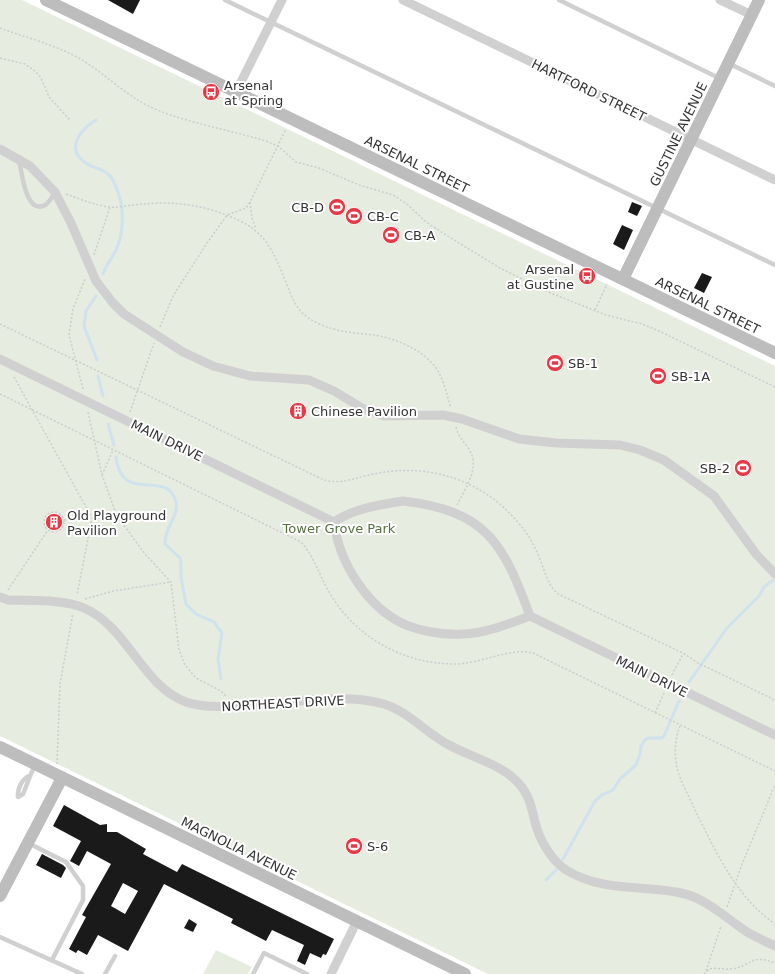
<svg xmlns="http://www.w3.org/2000/svg" width="775" height="974" font-family="'DejaVu Sans',sans-serif">
<rect width="100%" height="100%" fill="#fff"/>
<g fill="#e6ecdf">
<polygon points="0,0 22,0 775,366 775,974 488,974 0,736"/>
<polygon points="216,950 252,967 248,974 203,974"/>
</g>
<g fill="none" stroke-linecap="round" stroke-linejoin="round">
<g stroke="#cfe2ee" stroke-width="3">
<path d="M96,120C81,129 64,149 86,163C92,168 101,168 108,174C113,178 116,186 118,192C124,209 124,233 116,250C112,258 106,265 103,274"/>
<polyline points="96,296 86,311 84,326 97,360"/>
<polyline points="98,376 103,396"/>
<polyline points="108,424 114,445"/>
<path d="M116,457C122,506 167,467 176,502C179,517 164,527 165,544L180,558L181,563V577L186,604L196,614L214,622L222,633L218,659L221,679"/>
<polyline points="689,682 727,628 759,596 764,587 773,580"/>
<polyline points="563,859 595,801 602,795 613,790 620,779 636,765 640,754 641,746 645,740 648,738 662,738 664,736 679,701"/>
<polyline points="546,880 556,870"/>
</g>
</g>
<g fill="#1a1a1a" fill-rule="evenodd">
<polygon points="108,0 140,0 133,14"/>
<polygon points="632,202 642,206 637,216 628,212"/>
<polygon points="622,225 633,230 624,250 613,244"/>
<polygon points="702,273 712,277 704,293 694,288"/>
<circle cx="54" cy="522" r="7"/>
<path d="M64,805L100,825L107,824V832H117L146,849L143,854L177,872L182,864L334,939L326,955L323,954L321,958L310,953L305,965L297,961L304,945L272,930L266,941L231,923L233,919L164,884L128,951L98,935L87,955L78,950L76,953L69,949L86,917L82,915L111,864L87,851L79,866L70,861L81,841L53,826ZM123,883L138,891L125,914L111,906Z"/>
<polygon points="42,854 63,865 66,868 61,878 36,865"/>
<polygon points="189,919 197,924 193,932 184,928"/>
</g>
<g fill="none" stroke-linecap="round" stroke-linejoin="round">
<g stroke="#cdcdcd" stroke-width="1.5" stroke-dasharray="2 2" stroke-linecap="butt">
<path d="M0,28C27,38 57,45 82,60C107,75 128,98 155,109C191,124 230,130 266,141L278,146L296,162L319,168L359,185L393,195L407,204L426,222L446,235L500,268L548,292L606,315L642,324L659,331L775,387"/>
<polyline points="0,58 25,64 36,72 41,78 49,97 70,120"/>
<path d="M66,194C80,199 94,205 109,207C122,208 133,204 145,204C171,201 202,205 226,215C267,230 272,249 288,287C292,298 297,310 307,317C327,331 351,333 374,335C398,339 427,351 439,373C445,384 447,396 451,408"/>
<polyline points="250,202 252,218 256,229"/>
<polyline points="94,255 110,207"/>
<polyline points="595,310 607,284"/>
<path d="M0,324L324,480C342,485 357,477 374,474C419,464 467,475 502,506C514,517 527,531 534,546C543,561 545,583 558,594L683,653L698,663L775,700"/>
<polyline points="160,327 173,296 207,243 227,215 246,208 250,202 286,129"/>
<polyline points="14,377 92,518 77,595"/>
<polyline points="83,389 69,335 73,309 85,279"/>
<path d="M0,394L301,542C314,556 319,575 329,592C355,637 403,664 455,664C480,664 512,647 533,653L775,771"/>
<polyline points="88,412 102,475 117,516 145,554 171,582 179,650 185,665 196,678 221,691 227,697"/>
<polyline points="130,412 154,343"/>
<path d="M456,427C458,437 465,442 470,451C480,468 465,489 457,505"/>
<polyline points="102,475 113,450"/>
<circle cx="54" cy="522" r="10"/>
<polyline points="64,520 117,516"/>
<polyline points="8,590 48,530"/>
<polyline points="85,599 113,591 171,582"/>
<polyline points="672,675 683,654"/>
<polyline points="655,713 665,691"/>
<path d="M680,726C675,738 674,755 677,768C681,783 689,796 695,810C716,852 736,897 775,924"/>
<polyline points="57,764 60,684 73,613"/>
<polyline points="727,907 742,864 775,785"/>
<polyline points="706,971 721,926"/>
<path d="M704,974L709,969C716,967 723,970 731,969C751,967 750,953 775,963"/>
</g>
<g stroke="#d0d0d0" stroke-width="4.5">
<polyline points="225,0 775,265"/>
<polyline points="559,0 719,78"/>
<polyline points="730,64 775,86"/>
<path d="M19,160C22,172 25,212 43,206C49,204 52,197 55,192"/>
<path d="M29,776C22,779 17,789 18,797L23,794L35,764"/>
<polyline points="28,843 66,862 83,886 83,900 52,960"/>
<polyline points="0,937 82,974"/>
<polyline points="105,974 115,956"/>
<polyline points="253,974 264,953 307,974"/>
</g>
<g stroke="#d0d0d0" stroke-width="9">
<polyline points="403,0 775,180"/>
<polyline points="720,0 752,15"/>
<polyline points="236,92 282,0"/>
<polyline points="0,149 30,166 55,192 71,223 96,281 113,303 124,314 183,352 213,366 250,376 309,380 334,391 362,408 384,416 443,415 462,419 519,439 556,443 620,445 640,450 664,460 714,496 756,554 775,574"/>
<polyline points="0,359 334,522"/>
<path d="M403,501C486,511 503,542 530,616C508,624 487,633 463,634C444,635 424,632 406,625C367,608 339,562 334,522C354,508 380,505 403,501Z"/>
<path d="M0,597L8,600C30,601 64,599 84,608C128,627 142,686 186,702C200,707 215,707 231,706C277,706 340,691 384,704C409,712 426,733 449,745C474,759 509,765 525,792C531,801 532,811 535,822C539,839 551,860 566,870C602,892 642,885 681,893C706,898 726,918 747,932C756,937 766,942 775,946"/>
<polyline points="530,616 775,735"/>
<polyline points="331,974 357,921"/>
</g>
<g stroke="#bdbdbd" stroke-width="12">
<polyline points="46,0 775,353"/>
<polyline points="623,279 759,0"/>
<polyline points="0,747 465,974"/>
<polyline points="0,896 62,778"/>
</g>
</g>
<defs>
<symbol id="bus-disc" viewBox="-11 -11 22 22"><circle r="9.5" fill="#e63946" stroke="#fff"/><path d="M-5-6H5V4H4V6H2V4H-2V6H-4V4H-5ZM-3.5-4V0h7V-4ZM-3.5 1.2v1.5H-2V1.2ZM2 1.2v1.5H3.5V1.2Z" fill="#fff"/></symbol>
<symbol id="stadium-disc" viewBox="-11 -11 22 22"><circle r="9.5" fill="#e63946" stroke="#fff"/><path d="M0-5a6.5 5 0 1 0 0 10a6.5 5 0 1 0 0-10ZM-3.5-1.8h7v3.6h-7Z" fill="#fff"/></symbol>
<symbol id="building-disc" viewBox="-11 -11 22 22"><circle r="9.5" fill="#e63946" stroke="#fff"/><path d="M-4-6H4V6H1V3H-1V6H-4ZM-2.5-4.3h1.7v1.8h-1.7ZM.8-4.3h1.7v1.8H.8ZM-2.5-1h1.7V.8h-1.7ZM.8-1h1.7V.8H.8Z" fill="#fff"/></symbol>
</defs>
<g fill-rule="evenodd">
<use href="#bus-disc" x="201" y="82" width="20" height="20"/>
<use href="#stadium-disc" x="327" y="197" width="20" height="20"/>
<use href="#stadium-disc" x="344" y="206" width="20" height="20"/>
<use href="#stadium-disc" x="381" y="225" width="20" height="20"/>
<use href="#bus-disc" x="577" y="266" width="20" height="20"/>
<use href="#stadium-disc" x="545" y="353" width="20" height="20"/>
<use href="#stadium-disc" x="648" y="366" width="20" height="20"/>
<use href="#building-disc" x="288" y="401" width="20" height="20"/>
<use href="#stadium-disc" x="733" y="458" width="20" height="20"/>
<use href="#building-disc" x="44" y="512" width="20" height="20"/>
<use href="#stadium-disc" x="344" y="836" width="20" height="20"/>
</g>
<g text-anchor="middle" stroke-width="4" stroke-linejoin="round" paint-order="stroke">
<g font-size="13" fill="#333" stroke="#fff" text-anchor="start">
<text x="224" y="90">Arsenal<tspan x="224" dy="15">at Spring</tspan></text>
<text x="324" y="212" text-anchor="end">CB-D</text>
<text x="367" y="221">CB-C</text>
<text x="404" y="240">CB-A</text>
<text x="574" y="274" text-anchor="end">Arsenal<tspan x="574" dy="15">at Gustine</tspan></text>
<text x="568" y="368">SB-1</text>
<text x="671" y="381">SB-1A</text>
<text x="311" y="416">Chinese Pavilion</text>
<text x="730" y="473" text-anchor="end">SB-2</text>
<text x="67" y="520">Old Playground<tspan x="67" dy="15">Pavilion</tspan></text>
<text x="367" y="851">S-6</text>
</g>
<g font-size="13" fill="#333" stroke="#fff">
<text transform="translate(589 90) rotate(26)" y="5">HARTFORD STREET</text>
<text transform="translate(678 134) rotate(-64)" y="5">GUSTINE AVENUE</text>
<text transform="translate(417 164) rotate(26)" y="5">ARSENAL STREET</text>
<text transform="translate(708 305) rotate(26)" y="5">ARSENAL STREET</text>
<text transform="translate(167 440) rotate(26)" y="5">MAIN DRIVE</text>
<text transform="translate(652 676) rotate(26)" y="5">MAIN DRIVE</text>
<text transform="translate(283 703) rotate(-3)" y="5">NORTHEAST DRIVE</text>
<text transform="translate(239 848) rotate(26)" y="5">MAGNOLIA AVENUE</text>
</g>
<g font-size="13" fill="#56703f" stroke="#fff">
<text x="339" y="533">Tower Grove Park</text>
</g>
</g>
</svg>
